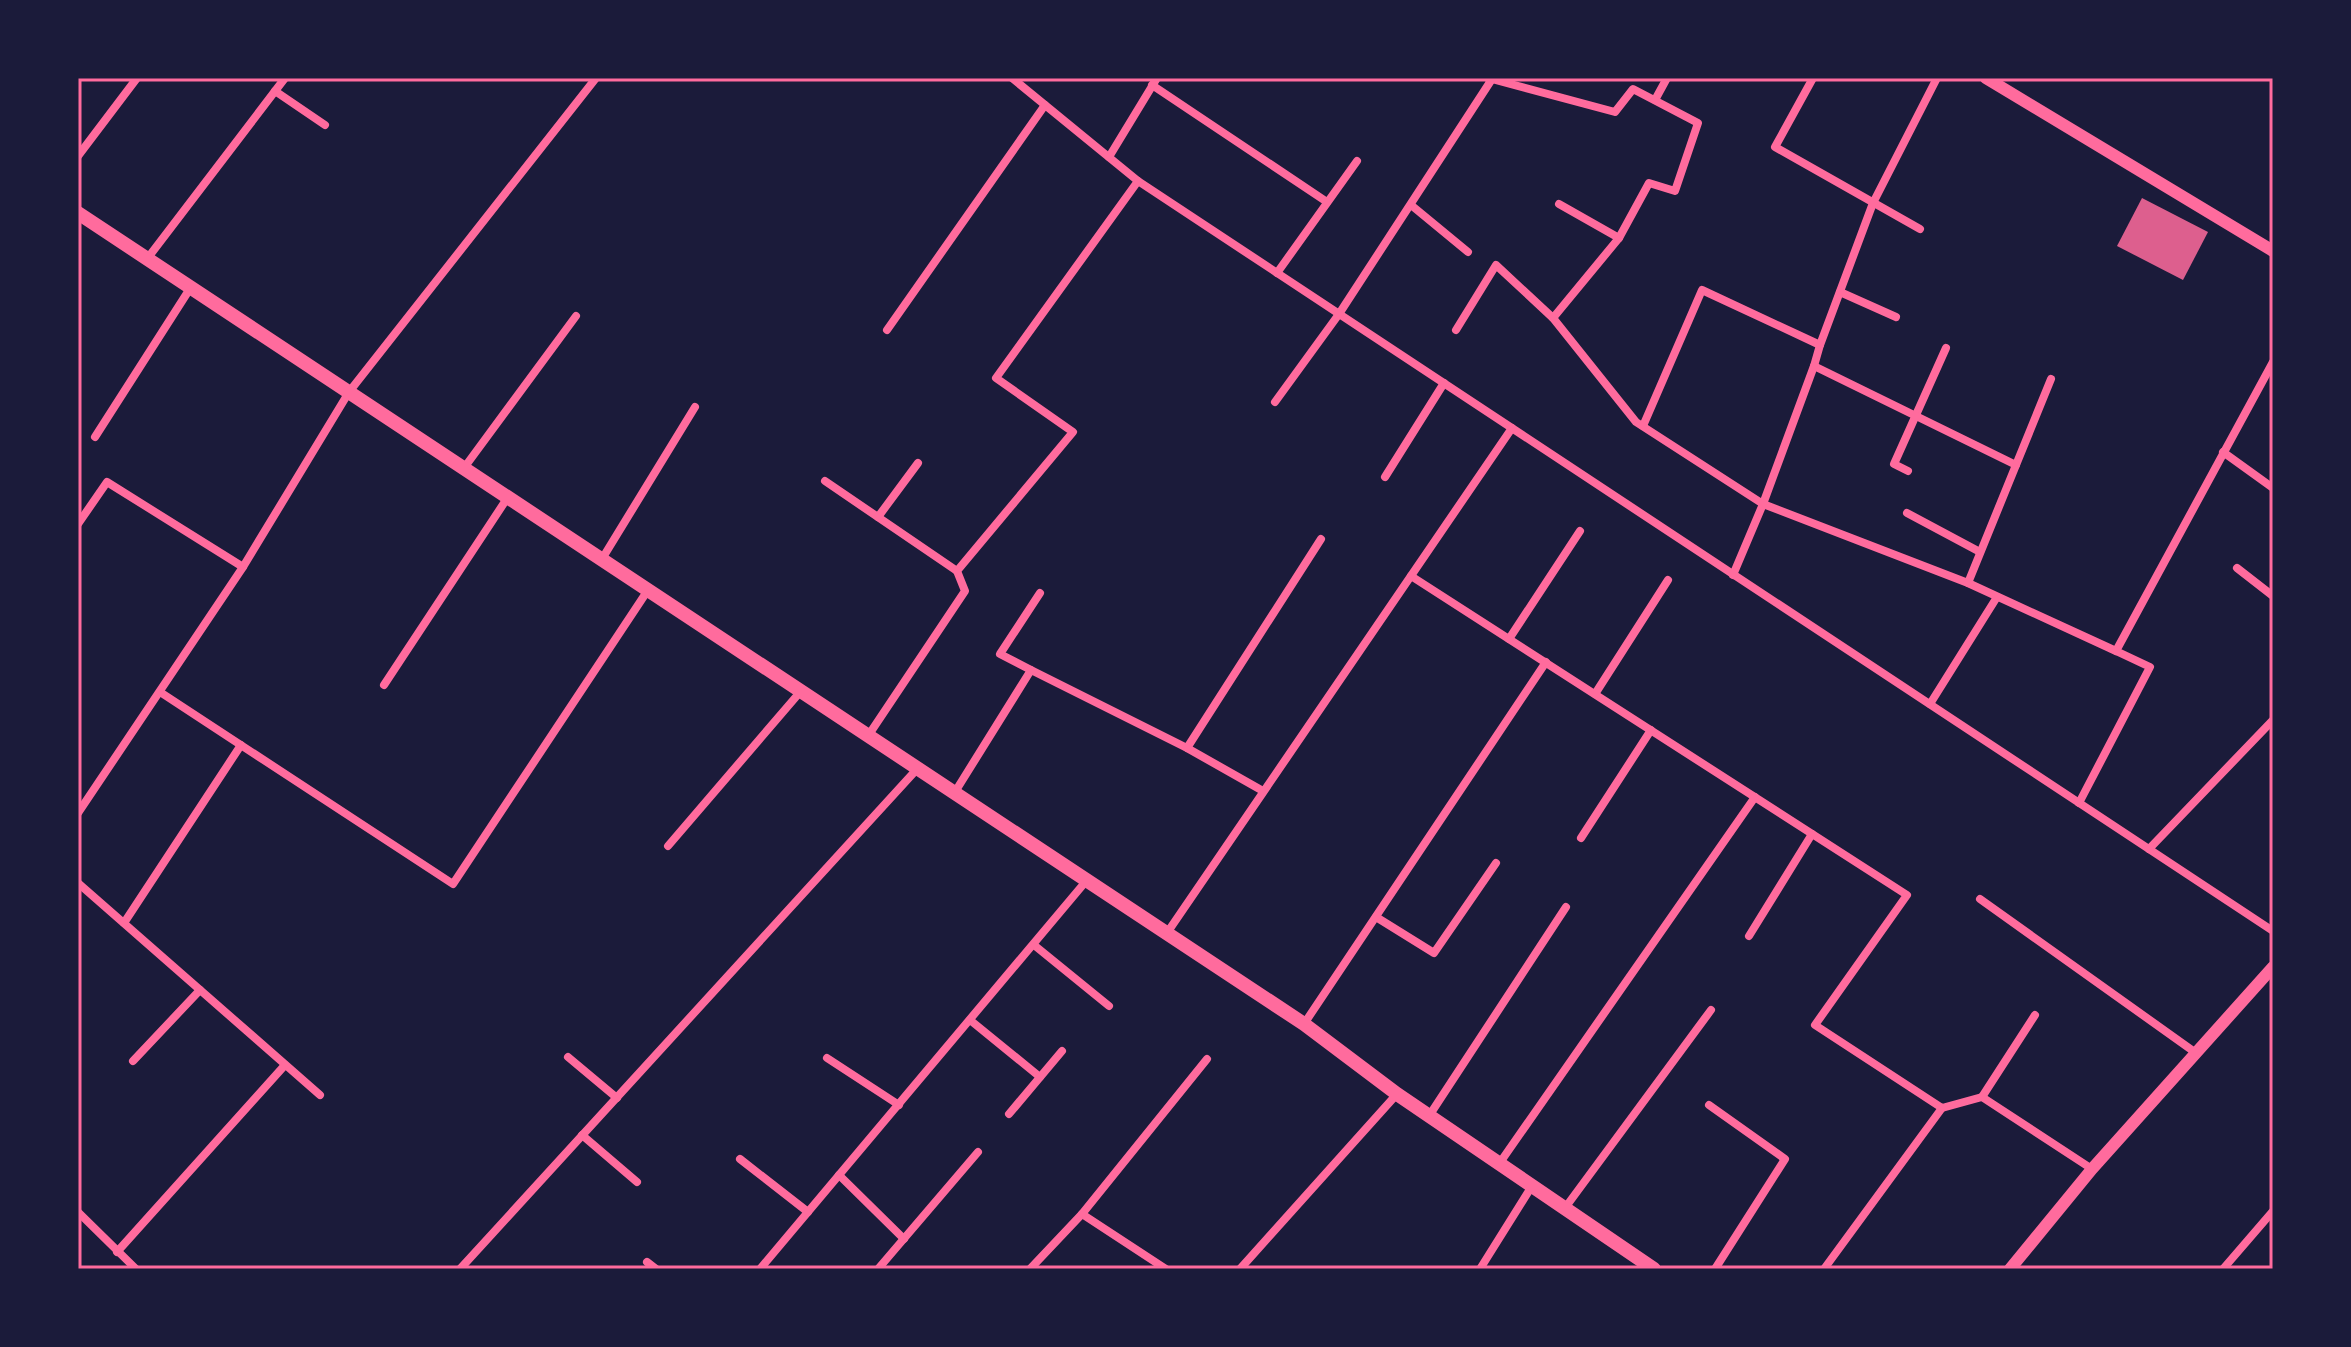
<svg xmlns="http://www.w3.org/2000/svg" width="2351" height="1347" font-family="'Asap Condensed',sans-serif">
<rect width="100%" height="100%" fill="#1b1b3a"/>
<polygon fill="#dd5f8e" points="2142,198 2208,232 2183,280 2117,246"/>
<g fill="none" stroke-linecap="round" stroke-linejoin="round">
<g stroke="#ff6b9d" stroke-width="8">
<polyline points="1012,78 1138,181 2273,931"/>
<polyline points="1488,78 1615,112 1633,89 1698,123 1675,191 1649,183 1619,238 1553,318"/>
<polyline points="1813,78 1775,147 1920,229"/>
<polyline points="1152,85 1327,202"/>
<polyline points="275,91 325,125"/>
<polyline points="1655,100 1667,78"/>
<polyline points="78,156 137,78"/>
<polyline points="1109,157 1157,78"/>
<polyline points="1559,204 1619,238"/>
<polyline points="1411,205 1468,252"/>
<polyline points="147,259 285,78"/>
<polyline points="1277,273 1357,161"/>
<polyline points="1840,292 1896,317"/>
<polyline points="887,330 1045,105"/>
<polyline points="1456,330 1496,265 1553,318 1636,422 1763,504 1968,583 2116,651"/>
<polyline points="1814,366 1820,345"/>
<polyline points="1275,402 1339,314 1492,79"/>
<polyline points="1643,426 1702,290 1820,345 1873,203 1937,78"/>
<polyline points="95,437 191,287"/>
<polyline points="2223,452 2273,488"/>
<polyline points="2016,465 2051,379"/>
<polyline points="464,468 576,316"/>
<polyline points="1908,471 1894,464 1946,348"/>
<polyline points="1385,477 1444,383"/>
<polyline points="825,481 957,571"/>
<polyline points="1907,513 1980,552"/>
<polyline points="878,517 918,463"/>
<polyline points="78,524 107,482 243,567"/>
<polyline points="602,559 695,407"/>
<polyline points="2237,568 2273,596"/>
<polyline points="1733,575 1763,504 1814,366 2016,465 1968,583"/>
<polyline points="1411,576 1907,895 1815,1025 1942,1108 1982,1097 2092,1169"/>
<polyline points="1509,639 1580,531"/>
<polyline points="1031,670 1000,654 1040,593"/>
<polyline points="384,685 508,497"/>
<polyline points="160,692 453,884 648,590"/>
<polyline points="1595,694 1668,580"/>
<polyline points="1930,704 1997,597"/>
<polyline points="868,736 965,591 957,571 1073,432 996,378 1138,181"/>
<polyline points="1187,748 1321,539"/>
<polyline points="955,792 1031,670 1187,748 1263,791"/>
<polyline points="2079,803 2150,667 2116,651 2273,362"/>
<polyline points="78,813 243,567 349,392 596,78"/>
<polyline points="1581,838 1651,730"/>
<polyline points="668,846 801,691"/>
<polyline points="2149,849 2273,720"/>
<polyline points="78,883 320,1095"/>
<polyline points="1980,899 2196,1053"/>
<polyline points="1376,917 1434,953 1496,863"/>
<polyline points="124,923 241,745"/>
<polyline points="1167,933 1512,428"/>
<polyline points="1749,936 1812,834"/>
<polyline points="1034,945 1109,1006"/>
<polyline points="970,1020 1040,1077"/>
<polyline points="1304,1024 1546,662"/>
<polyline points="568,1057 617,1098"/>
<polyline points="827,1058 899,1105"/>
<polyline points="133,1061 200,990"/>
<polyline points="1982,1097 2035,1015"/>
<polyline points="1709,1105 1785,1159 1715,1269"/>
<polyline points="1009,1114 1062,1051"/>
<polyline points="1429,1116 1566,907"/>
<polyline points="582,1135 637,1182"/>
<polyline points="740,1159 808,1212"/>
<polyline points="1499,1164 1755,797"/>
<polyline points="839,1175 904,1239"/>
<polyline points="1565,1208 1711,1010"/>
<polyline points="78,1212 136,1269"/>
<polyline points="1082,1214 1166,1269"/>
<polyline points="117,1252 285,1065"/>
<polyline points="647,1262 656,1269"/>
<polyline points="460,1269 918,768"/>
<polyline points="760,1269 1087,880"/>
<polyline points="878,1269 978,1152"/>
<polyline points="1030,1269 1082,1214 1207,1059"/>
<polyline points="1240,1269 1397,1094"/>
<polyline points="1480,1269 1532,1186"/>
<polyline points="1824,1269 1942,1108"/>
<polyline points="2223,1269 2273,1211"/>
</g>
<g stroke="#ff6b9d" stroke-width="12">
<polyline points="1986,78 2273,251"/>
<polyline points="2010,1269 2092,1169 2273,967"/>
</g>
<polyline stroke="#ff6b9d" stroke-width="14" points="78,213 1304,1024 1397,1094 1654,1269"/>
</g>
<rect width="2351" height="1347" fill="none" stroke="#1b1b3a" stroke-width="160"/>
<rect x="80" y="80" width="2191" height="1187" fill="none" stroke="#ff6b9d" stroke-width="3"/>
</svg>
